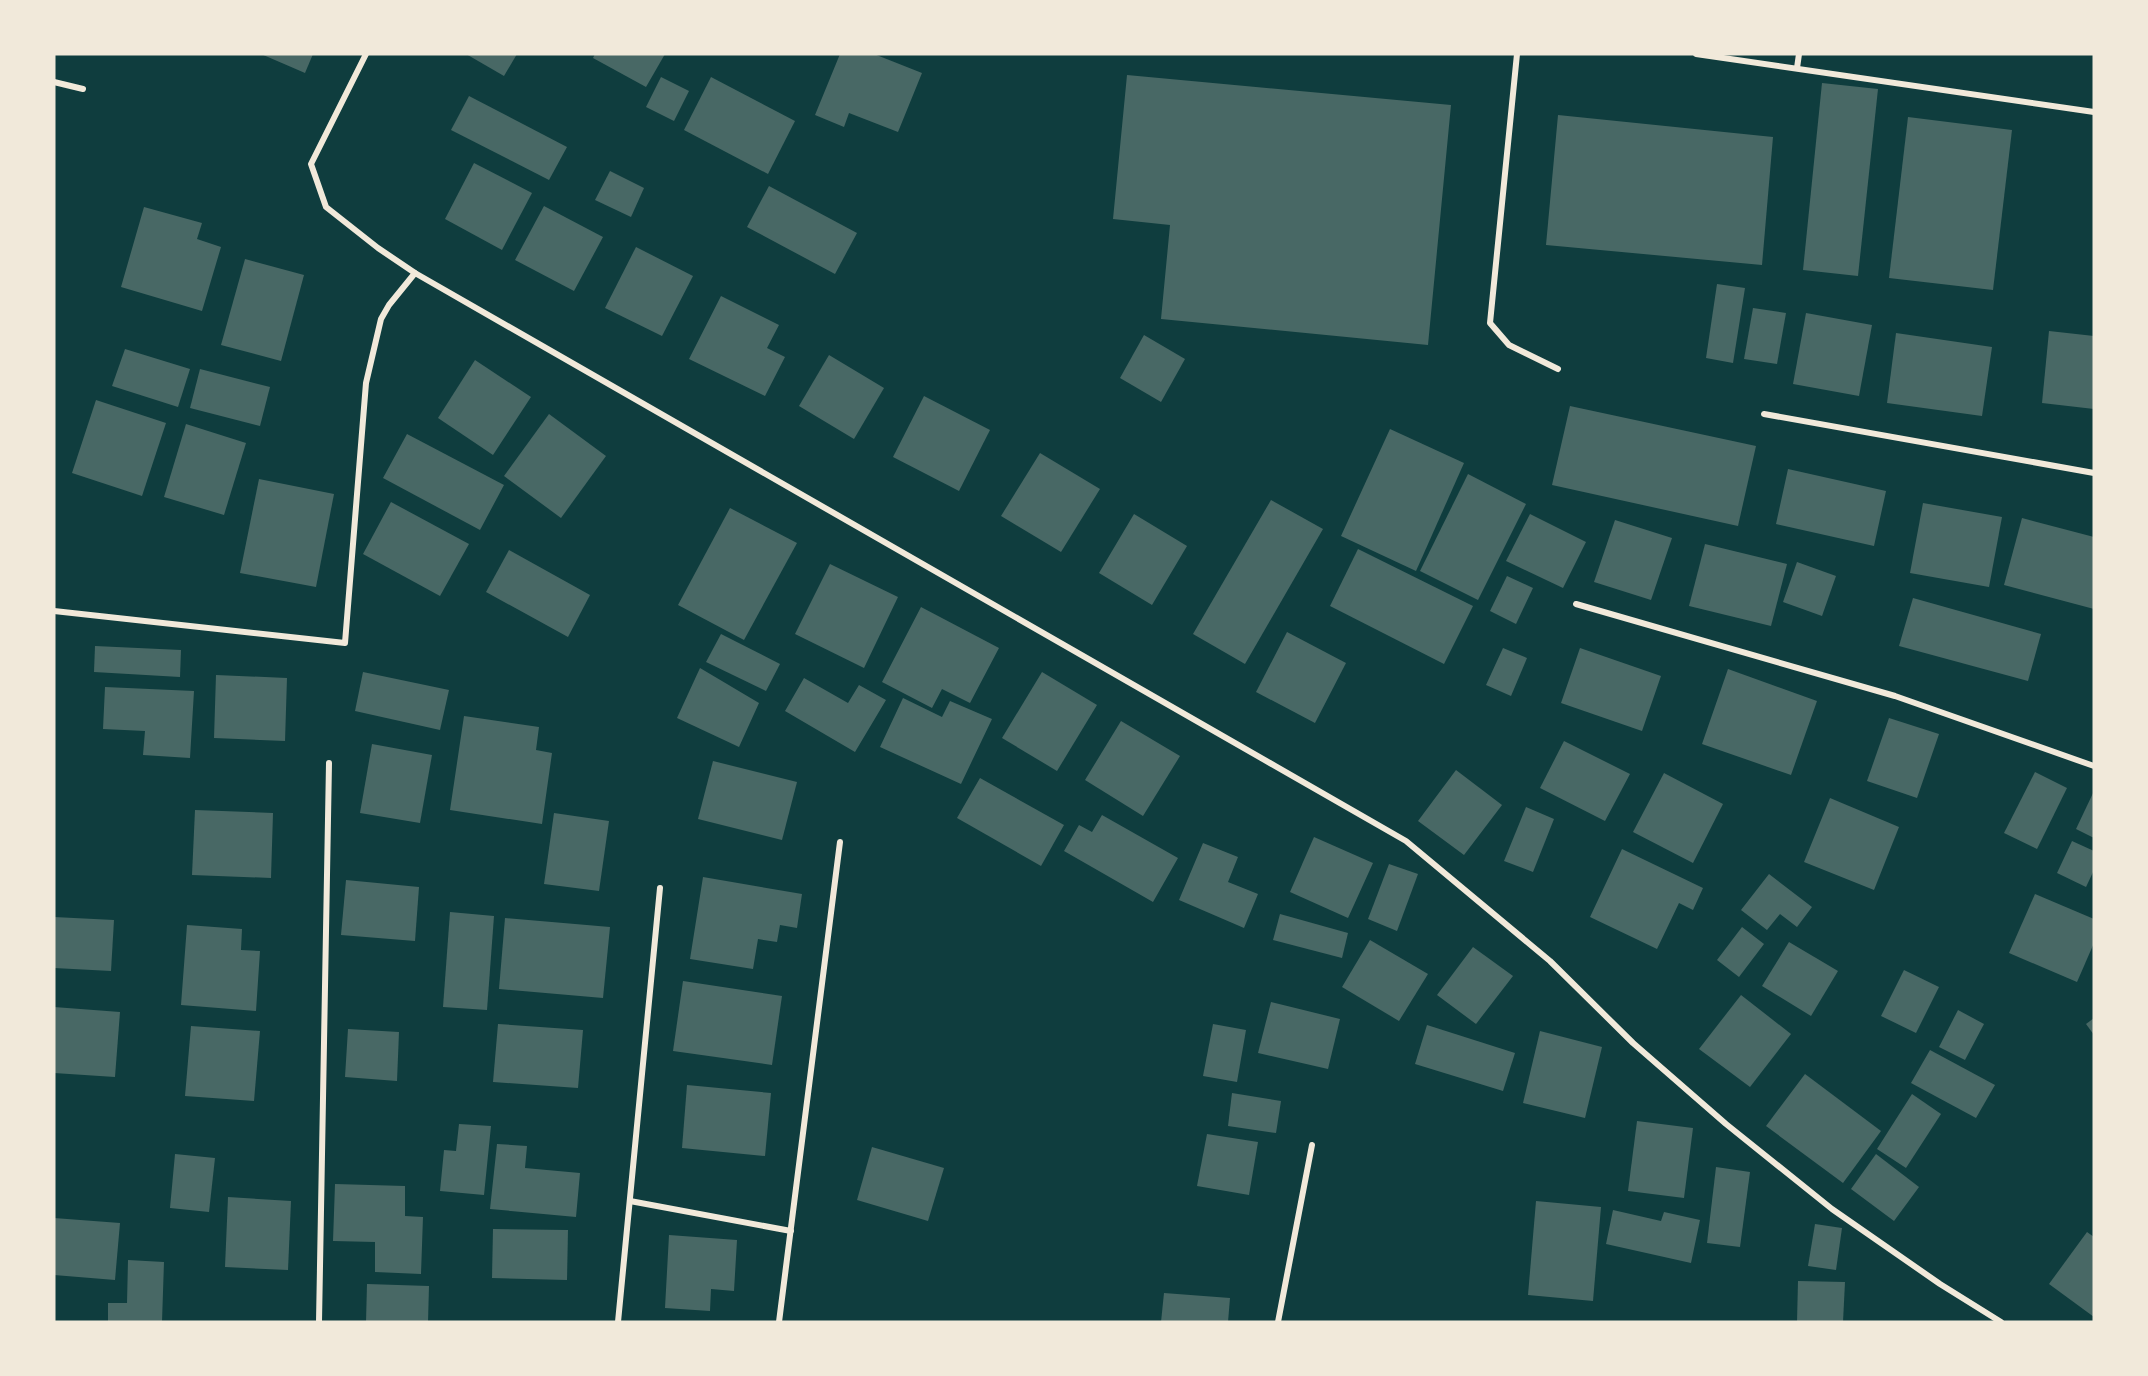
<svg xmlns="http://www.w3.org/2000/svg" width="2148" height="1376" font-family="Signika,sans-serif">
<rect width="100%" height="100%" fill="#0f3d3e"/>
<g fill="#486865">
<polygon points="261,54 313,54 305,73"/>
<polygon points="466,54 517,54 504,76"/>
<polygon points="595,54 665,54 646,87 593,58"/>
<polygon points="840,54 874,54 922,73 898,132 849,113 844,127 815,115"/>
<polygon points="1127,75 1451,105 1428,345 1161,319 1170,225 1113,219"/>
<polygon points="661,77 689,91 674,121 646,107"/>
<polygon points="711,77 795,121 768,174 684,130"/>
<polygon points="1822,83 1878,89 1858,276 1803,270"/>
<polygon points="469,96 567,147 549,180 451,130"/>
<polygon points="1558,115 1773,137 1762,265 1546,245"/>
<polygon points="1908,117 2012,130 1993,290 1889,278"/>
<polygon points="474,163 532,193 502,250 445,219"/>
<polygon points="610,171 644,188 631,217 595,200"/>
<polygon points="769,186 857,233 835,274 747,227"/>
<polygon points="544,206 603,237 574,291 515,260"/>
<polygon points="144,207 202,223 197,239 221,247 202,311 121,287"/>
<polygon points="636,247 693,276 662,336 605,308"/>
<polygon points="245,259 304,275 281,361 221,345"/>
<polygon points="1717,284 1745,288 1733,363 1706,358"/>
<polygon points="721,296 779,325 767,348 785,357 765,396 689,359"/>
<polygon points="1753,308 1786,313 1777,364 1744,359"/>
<polygon points="1806,313 1872,325 1859,396 1793,384"/>
<polygon points="2049,331 2094,336 2094,409 2042,403"/>
<polygon points="1896,333 1992,347 1982,416 1887,403"/>
<polygon points="1144,335 1185,359 1161,402 1120,378"/>
<polygon points="125,349 190,369 178,407 112,386"/>
<polygon points="829,355 884,388 854,439 799,406"/>
<polygon points="475,360 531,397 493,455 438,418"/>
<polygon points="200,369 270,387 260,426 190,408"/>
<polygon points="924,396 990,430 959,491 893,457"/>
<polygon points="96,400 166,423 142,496 72,473"/>
<polygon points="1570,406 1756,446 1738,526 1552,485"/>
<polygon points="549,414 606,456 561,518 504,476"/>
<polygon points="186,424 246,443 224,515 164,497"/>
<polygon points="1390,429 1464,463 1416,571 1341,536"/>
<polygon points="407,434 504,485 480,530 383,478"/>
<polygon points="1040,453 1100,489 1061,552 1001,516"/>
<polygon points="1788,469 1886,491 1874,546 1776,524"/>
<polygon points="1468,474 1526,504 1478,600 1420,571"/>
<polygon points="259,479 334,494 316,587 240,573"/>
<polygon points="1271,500 1323,529 1245,664 1193,634"/>
<polygon points="391,502 469,544 440,596 363,554"/>
<polygon points="1923,503 2002,517 1989,587 1910,573"/>
<polygon points="730,508 797,543 744,640 678,605"/>
<polygon points="1134,514 1187,546 1152,605 1099,573"/>
<polygon points="1530,514 1586,542 1563,588 1506,561"/>
<polygon points="2022,518 2094,537 2094,609 2004,585"/>
<polygon points="1615,520 1672,538 1651,600 1594,582"/>
<polygon points="1705,544 1787,564 1771,626 1689,606"/>
<polygon points="1358,549 1473,606 1444,664 1330,606"/>
<polygon points="509,550 590,595 568,637 486,592"/>
<polygon points="1797,562 1836,576 1822,616 1783,602"/>
<polygon points="830,564 898,597 864,668 795,634"/>
<polygon points="1507,576 1533,588 1516,624 1490,611"/>
<polygon points="1913,598 2041,634 2028,681 1899,646"/>
<polygon points="921,607 999,648 970,703 942,689 932,708 882,682"/>
<polygon points="1287,632 1346,663 1315,723 1256,692"/>
<polygon points="721,634 780,664 766,691 706,662"/>
<polygon points="95,646 181,650 180,677 94,672"/>
<polygon points="1503,648 1527,658 1511,696 1486,685"/>
<polygon points="1580,648 1661,676 1642,731 1561,703"/>
<polygon points="700,668 759,703 739,747 677,718"/>
<polygon points="1728,669 1817,701 1791,775 1702,744"/>
<polygon points="363,672 449,690 440,730 355,711"/>
<polygon points="1042,672 1097,705 1057,771 1002,738"/>
<polygon points="216,675 287,678 285,741 214,738"/>
<polygon points="804,678 848,703 859,685 886,700 855,752 785,711"/>
<polygon points="105,687 194,691 190,758 143,755 145,731 103,729"/>
<polygon points="903,698 942,717 950,701 992,719 961,784 880,747"/>
<polygon points="464,716 539,727 536,750 552,753 542,824 450,810"/>
<polygon points="1889,718 1939,734 1917,798 1867,781"/>
<polygon points="1121,721 1180,756 1143,816 1085,780"/>
<polygon points="1564,741 1630,774 1605,821 1540,788"/>
<polygon points="372,744 432,755 420,823 360,813"/>
<polygon points="713,761 797,782 782,840 698,819"/>
<polygon points="1456,770 1502,805 1464,855 1418,821"/>
<polygon points="2035,772 2067,788 2037,849 2004,833"/>
<polygon points="1664,773 1723,804 1693,863 1633,832"/>
<polygon points="980,778 1064,825 1041,866 957,818"/>
<polygon points="2094,791 2094,838 2076,829"/>
<polygon points="1830,798 1899,827 1874,890 1804,862"/>
<polygon points="1526,807 1554,819 1533,872 1504,861"/>
<polygon points="195,810 273,813 271,878 192,875"/>
<polygon points="554,813 609,821 599,891 544,884"/>
<polygon points="1102,815 1178,858 1153,902 1064,851 1079,825 1092,832"/>
<polygon points="1314,837 1373,863 1348,918 1290,892"/>
<polygon points="2072,841 2094,851 2094,870 2086,887 2057,873"/>
<polygon points="1203,843 1238,857 1228,882 1258,894 1244,928 1179,900"/>
<polygon points="1622,849 1703,888 1693,910 1679,903 1657,949 1590,917"/>
<polygon points="1389,864 1418,874 1397,931 1368,919"/>
<polygon points="1769,874 1812,907 1797,927 1780,914 1767,930 1741,910"/>
<polygon points="703,877 802,894 797,928 780,925 777,942 758,939 753,969 690,959"/>
<polygon points="346,880 419,887 415,941 341,935"/>
<polygon points="2035,894 2094,919 2094,943 2077,982 2009,953"/>
<polygon points="450,912 494,916 487,1010 443,1007"/>
<polygon points="1280,914 1348,933 1342,958 1273,940"/>
<polygon points="54,917 114,920 111,971 54,968"/>
<polygon points="505,918 610,927 603,998 499,989"/>
<polygon points="187,925 242,929 241,950 260,951 256,1011 181,1005"/>
<polygon points="1742,927 1764,944 1739,977 1717,960"/>
<polygon points="1370,940 1428,974 1399,1021 1342,987"/>
<polygon points="1789,942 1838,971 1811,1016 1762,986"/>
<polygon points="1473,947 1513,976 1476,1024 1437,995"/>
<polygon points="1904,970 1939,987 1916,1033 1881,1016"/>
<polygon points="683,981 782,996 772,1065 673,1051"/>
<polygon points="1741,995 1791,1034 1750,1087 1699,1049"/>
<polygon points="1271,1002 1340,1019 1328,1069 1258,1053"/>
<polygon points="54,1007 120,1012 115,1077 54,1073"/>
<polygon points="1958,1010 1984,1024 1965,1060 1939,1047"/>
<polygon points="2094,1018 2094,1035 2086,1024"/>
<polygon points="498,1024 583,1030 578,1088 493,1082"/>
<polygon points="1213,1024 1246,1030 1237,1082 1203,1076"/>
<polygon points="1427,1025 1515,1053 1503,1091 1415,1064"/>
<polygon points="191,1026 260,1031 254,1101 185,1096"/>
<polygon points="348,1029 399,1032 397,1081 345,1077"/>
<polygon points="1540,1031 1602,1047 1585,1118 1523,1103"/>
<polygon points="1930,1050 1995,1085 1976,1118 1911,1083"/>
<polygon points="1805,1074 1881,1131 1843,1183 1766,1126"/>
<polygon points="687,1085 771,1093 765,1156 682,1148"/>
<polygon points="1232,1093 1281,1101 1276,1133 1228,1126"/>
<polygon points="1912,1094 1941,1114 1906,1168 1877,1149"/>
<polygon points="1637,1121 1693,1128 1684,1198 1628,1191"/>
<polygon points="459,1124 491,1126 484,1195 440,1191 444,1150 456,1151"/>
<polygon points="1207,1134 1258,1142 1249,1195 1197,1186"/>
<polygon points="497,1144 527,1146 525,1168 580,1173 576,1217 490,1209"/>
<polygon points="872,1147 944,1168 928,1221 857,1200"/>
<polygon points="175,1154 215,1158 209,1212 170,1208"/>
<polygon points="1876,1154 1919,1187 1894,1221 1851,1189"/>
<polygon points="1716,1167 1750,1172 1740,1247 1707,1243"/>
<polygon points="335,1184 405,1186 405,1216 423,1217 421,1274 375,1272 375,1242 333,1241"/>
<polygon points="228,1197 291,1201 288,1270 225,1267"/>
<polygon points="1536,1201 1601,1207 1593,1301 1528,1295"/>
<polygon points="1613,1210 1661,1221 1664,1212 1700,1220 1691,1263 1606,1244"/>
<polygon points="54,1218 120,1223 115,1280 54,1275"/>
<polygon points="1815,1224 1842,1228 1836,1270 1808,1266"/>
<polygon points="493,1229 568,1230 567,1280 492,1278"/>
<polygon points="2087,1232 2094,1237 2094,1317 2049,1284"/>
<polygon points="669,1235 737,1240 734,1291 711,1289 710,1311 665,1308"/>
<polygon points="128,1260 164,1262 162,1322 108,1322 108,1303 127,1303"/>
<polygon points="1798,1281 1845,1282 1843,1322 1797,1322"/>
<polygon points="367,1284 429,1286 428,1322 366,1322"/>
<polygon points="1164,1293 1230,1298 1228,1322 1161,1322"/>
</g>
<g fill="none" stroke-linecap="round" stroke-linejoin="round">
<g stroke="#f1e9da" stroke-width="6">
<polyline points="366,54 311,164 326,207 378,248 415,273 1406,841 1550,961 1633,1043 1726,1124 1832,1209 1940,1284 2001,1322"/>
<polyline points="1517,54 1490,323 1509,345 1558,369"/>
<polyline points="1696,54 2094,112"/>
<polyline points="1797,68 1799,54"/>
<polyline points="54,82 83,89"/>
<polyline points="1764,414 2094,473"/>
<polyline points="1576,604 1895,696 2094,766"/>
<polyline points="54,611 345,643 366,383 381,319 389,305 415,273"/>
<polyline points="630,1201 791,1231"/>
<polyline points="319,1322 329,763"/>
<polyline points="618,1322 660,888"/>
<polyline points="779,1322 840,842"/>
<polyline points="1278,1322 1312,1145"/>
</g>
</g>
<rect width="2148" height="1376" fill="none" stroke="#f1e9da" stroke-width="111"/>
</svg>
